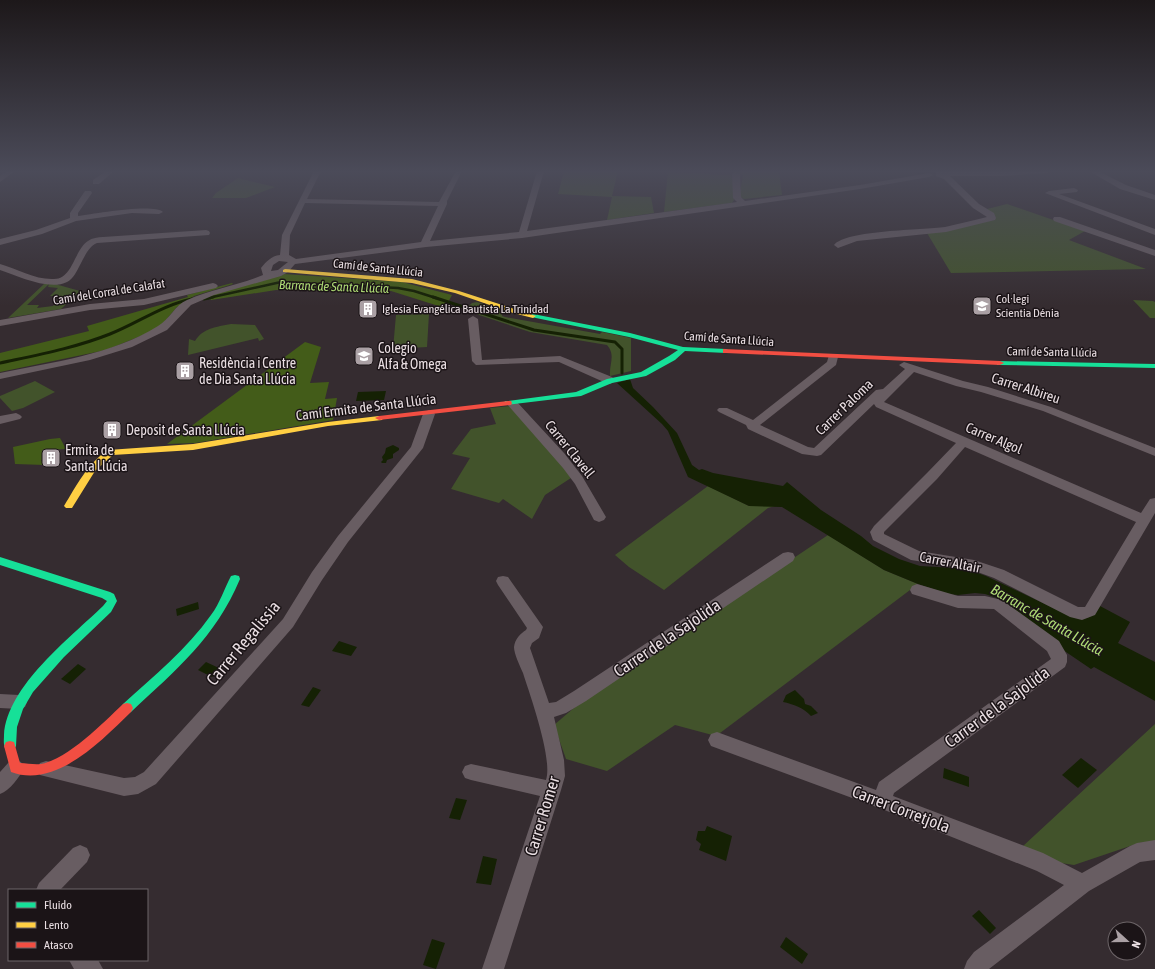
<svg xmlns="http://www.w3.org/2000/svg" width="1155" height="969" font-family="'Asap Condensed',sans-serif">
<rect width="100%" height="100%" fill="#352c30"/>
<g fill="#42532b">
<polygon points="564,171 618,171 612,196 651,197 654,213 607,220 612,197 558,194"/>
<polygon points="738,171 779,171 782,195 744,199 739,196 743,175 738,173"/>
<polygon points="668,172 730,175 733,179 734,200 732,203 664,212"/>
<polygon points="238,178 275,187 246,198 212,198 216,193"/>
<polygon points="1007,204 1085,231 1069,240 1146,269 951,273 927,233 994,220 987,209"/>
<polygon points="44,284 49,284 27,305 39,305 37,308 53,306 62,296 50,296 58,288 48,287 49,284 55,284 80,291 61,309 8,318"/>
<polygon points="1133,300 1153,301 1155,302 1155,318 1150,318"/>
<path d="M477,302L503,311L502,316L505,317L600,334L602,332L631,338V371L610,376C609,364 616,355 607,345L530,332L464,310L472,303Z"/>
<polygon points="429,314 427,347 393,349 396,315"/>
<path d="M231,324L255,325L264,339L259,341L258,338L188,355L189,339L195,341C203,328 216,327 231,324Z"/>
<polygon points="35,381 55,392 23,408 12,411 0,398 0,396"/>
<polygon points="510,406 574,476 545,495 532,519 503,499 499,503 451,489 470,458 452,454 471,429 496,424 490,408"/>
<polygon points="708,486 749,506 775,506 768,508 664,590 629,567 615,555"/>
<polygon points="828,535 884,570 918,584 716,736 675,725 607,771 566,759 554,725 589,695"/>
<polygon points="1155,724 1155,841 1139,843 1074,865 1061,863 1022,847"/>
</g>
<g fill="#435c19">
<polygon points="284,274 402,282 452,295 445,308 391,291 276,290 211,300 209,295"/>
<polygon points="232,283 233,284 194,296 177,307 158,329 106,350 0,372 0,353 89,331 87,326 188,297 187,295"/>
<polygon points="305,342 321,347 310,383 329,382 325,399 337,398 333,420 195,443 167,444"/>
<polygon points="60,438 66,449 50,450 41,461 48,461 45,465 15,464 13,447 50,439"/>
</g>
<g fill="#152104">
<path d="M630,379L633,388L653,407L677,433L692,465L699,470L702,469L713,473L783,486L787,482L821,510L861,536L873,546L899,559L920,566L955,568L972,571L986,576L1068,615C1084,620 1090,621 1100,606L1130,622L1118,643L1155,662V701L1094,667L1091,669L1066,652L1014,610L997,598L985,594L975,593L958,595L948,594L918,584L884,570L782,507L749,506L688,477L668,431L662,424L617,383Z"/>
<polygon points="386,391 384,400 356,401 358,392"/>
<polygon points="393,445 399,448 399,450 393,454 393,458 387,460 386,463 382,463 381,462 383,460 382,457 385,453 386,448"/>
<polygon points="198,602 199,609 177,616 176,609"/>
<polygon points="339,641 357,647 351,656 332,651"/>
<polygon points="206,662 221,669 212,677 198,670"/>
<polygon points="78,664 86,669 70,684 61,679"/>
<polygon points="313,687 321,690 309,707 301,705"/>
<path d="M795,690L804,699L805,704L811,706L818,713L811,716C804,708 793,704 783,702L786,695Z"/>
<polygon points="1081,758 1097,770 1078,788 1062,775"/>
<polygon points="944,768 969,777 969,787 943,778"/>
<polygon points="456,798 467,800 460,820 449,818"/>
<polygon points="707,826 732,836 726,861 699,850 701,844 696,840 698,831 705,831"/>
<polygon points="483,856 497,859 491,885 476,883"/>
<polygon points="979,910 996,928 990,934 972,916"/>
<polygon points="786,937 808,954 802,964 780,947"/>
<polygon points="432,939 445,943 436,969 423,965"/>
</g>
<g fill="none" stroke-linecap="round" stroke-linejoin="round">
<g stroke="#152104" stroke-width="2.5">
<polyline points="918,173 939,172"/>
<polyline points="208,298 281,282 398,288 414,291 436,298"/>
</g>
<g stroke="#152104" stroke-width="3">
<polyline points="433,297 534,330 615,342 622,349 622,373"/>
<polyline points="204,299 213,297"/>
<path d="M0,363C37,355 75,348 110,334C138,323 162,305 192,299"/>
</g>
<g fill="#685d62" fill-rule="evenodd">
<polygon points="7,171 15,171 0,182 0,176"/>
<polygon points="106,171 114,171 99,184 93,184 93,180"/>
<path d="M314,171H321L307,199L439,202L456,171H462L447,201V204L430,241L519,232L537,171H544L527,231L737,202L733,198L732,174L736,172L740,174L741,197L745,201L860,185L929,173L933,175L929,177L860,189L522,238L426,247L295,264L288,272L281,276L214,295L191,305L167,330L132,347L90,360L0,379V373C53,362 111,355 158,326C169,320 175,305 187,300C212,289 239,285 263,275L261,268C266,262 271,256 280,255L282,235ZM305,203L438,206L421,242L296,259L289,255L290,235ZM279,261L288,262L278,270L271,271L273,265Z"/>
<path d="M1020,171H1051L1047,173L1001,176H950L979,204L994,213L996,218L995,220L946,232L857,241L838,248L834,245C846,230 923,230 945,227C959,224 974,220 987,217L973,208L944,179L936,176V172Z"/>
<polygon points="1089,171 1098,171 1126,185 1155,195 1155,200 1120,189"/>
<polygon points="1074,188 1078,190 1077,192 1059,194 1155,229 1155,235 1045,193 1049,191"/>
<path d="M85,191H91L92,193L78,213V216C94,214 153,203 163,212L159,214L132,213L76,221L42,234L0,245V239L36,230L70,218V213Z"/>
<polygon points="1054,217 1060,217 1155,250 1155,256 1054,221 1053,219"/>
<path d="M206,230L209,231L210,233L209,235L97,243C88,247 85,256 80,265C77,271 73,279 67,282C49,291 18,276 0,270V264C17,269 36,280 54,279C73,279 74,250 88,241C92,238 98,237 103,237Z"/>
<polygon points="213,283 216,284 218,286 216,288 144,305 90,310 0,326 0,320 90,304 144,299"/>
<polygon points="473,316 478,319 482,360 560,356 612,377 616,381 610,384 606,383 559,362 476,365 472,361 468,319"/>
<path d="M833,354L838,357L836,365L760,425L808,447L814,448L876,390L883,389L905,369L899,365L904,362L963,381L988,387L1051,407L1155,448V456L1043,411L981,392L956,386L914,372L884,402L1141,513L1150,499L1155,498V513L1095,615L1082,620L1070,617L994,578L972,570L911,560L873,540L870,532L874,526L927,473L956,443L876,407L874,404L821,455L817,456L802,454L748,429L746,425L719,412L717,410L719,408H727L753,420L827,362L829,355ZM965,447L1136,522L1085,607H1078L1004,570L974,560L919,551L884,534V532L937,479Z"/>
<polygon points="513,401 517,402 564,453 582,476 606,517 604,520 599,522 594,520 575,484 563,468 507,404 509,402"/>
<polygon points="429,410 433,412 435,414 423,448 348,542 322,580 293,627 156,784 138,794 124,796 40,775 37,769 40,763 46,761 124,778 135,777 144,772 283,619 312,572 338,536 411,447 423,414 425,412"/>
<polygon points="16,413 20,415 22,417 20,419 0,424 0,416"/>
<path d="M788,552L793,553L795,557L793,561L586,701L566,713L554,717L564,760L565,776L561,790L504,969H482L540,796L471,780L465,778L462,772L465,766L471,764L546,780C553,759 530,695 523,673C520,666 514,654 514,647C515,639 520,634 526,630L527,628L498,585L496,581L498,577L503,576L508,577L543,627L539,638L532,643L530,648L549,703L556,702L574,691L783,553Z"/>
<polygon points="917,584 958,596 985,596 1002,600 1059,641 1067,655 1067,662 1065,667 894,793 893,796 1043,853 1082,873 1130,846 1137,843 1155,840 1155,860 1140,862 1089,891 989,969 964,969 967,961 974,952 1064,885 1037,871 882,809 711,746 708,740 711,734 717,732 876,790 879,782 1051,659 1047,651 994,609 958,608 912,594 910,590 912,586"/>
<polygon points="0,694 19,695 25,697 27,702 25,707 19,709 0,708"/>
<path d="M15,760L21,762L24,768C19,778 10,790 0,794V772L9,762Z"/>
<polygon points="80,845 87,848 90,855 87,862 60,890 36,890 39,883 73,848"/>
<polygon points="69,960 98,960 103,969 74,969"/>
</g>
<g fill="#16e098" fill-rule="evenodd">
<polygon points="533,314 630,333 683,347 726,349 730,351 726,353 685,351 675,360 646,376 612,383 581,396 505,405 504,403 505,401 508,401 576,392 607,379 641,372 669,356 678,350 629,337 531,317 530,316"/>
<polygon points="997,361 1155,364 1155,368 1000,365 997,365"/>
<path d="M0,557L110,592L114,594L117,601L111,612L64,657L33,692L23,709L17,727L16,746L14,750L10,751L6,750C3,745 4,740 4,735C7,686 70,638 103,606L107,601L102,598L0,565Z"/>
<path d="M235,575L239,576L240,579C215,638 177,669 131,712L127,713L123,712L121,708L123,704C154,676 187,649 211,615C220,603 224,589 231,576Z"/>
</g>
<g fill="#ffcf43" fill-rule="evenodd">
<polygon points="285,269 412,279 459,291 536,316 533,318 513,313 455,293 412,283 283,272 283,270"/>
<path d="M379,416H382L383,418L382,420L328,426L193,450L113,455L95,471L72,508H66L64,506C77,485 87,464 108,450L193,444L328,422Z"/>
</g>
<g fill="#f24e42" fill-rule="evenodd">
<polygon points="723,349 1000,361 1004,363 1000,365 726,353 723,353"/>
<polygon points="508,401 511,401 512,403 511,405 379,420 375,418 379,416"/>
<path d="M127,703L131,704L133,708L131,712C102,740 56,789 11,772L4,746L6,742L10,741L14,742L20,763C27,763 34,765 41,764C68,759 103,723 123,704Z"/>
</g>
</g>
<linearGradient id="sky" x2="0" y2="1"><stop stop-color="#1d181a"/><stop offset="0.56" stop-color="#4b4b59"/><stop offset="1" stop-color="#4b4b59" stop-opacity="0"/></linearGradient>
<rect width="1155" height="306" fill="url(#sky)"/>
<defs>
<symbol id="school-square" viewBox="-11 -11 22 22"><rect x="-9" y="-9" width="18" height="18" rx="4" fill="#aaa0a4" stroke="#1b1417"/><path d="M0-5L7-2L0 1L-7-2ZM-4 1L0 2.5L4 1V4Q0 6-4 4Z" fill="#fff"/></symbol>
<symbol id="building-square" viewBox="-11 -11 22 22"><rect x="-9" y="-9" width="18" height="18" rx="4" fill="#aaa0a4" stroke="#1b1417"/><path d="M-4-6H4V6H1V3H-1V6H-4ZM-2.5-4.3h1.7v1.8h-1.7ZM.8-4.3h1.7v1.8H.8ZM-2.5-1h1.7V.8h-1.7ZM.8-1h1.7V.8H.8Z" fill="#fff"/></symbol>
</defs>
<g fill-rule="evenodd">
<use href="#school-square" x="971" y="295" width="22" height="22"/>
<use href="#building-square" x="357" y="298" width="22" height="22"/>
<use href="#school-square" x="353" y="345" width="22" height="22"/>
<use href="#building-square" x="174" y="360" width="22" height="22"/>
<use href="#building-square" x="101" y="419" width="22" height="22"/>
<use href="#building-square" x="40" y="447" width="22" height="22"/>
</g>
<g text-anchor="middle" stroke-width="3" stroke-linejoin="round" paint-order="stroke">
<g font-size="12" fill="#e9dee2" stroke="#1b1417">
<text transform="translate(378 268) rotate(6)" y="4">Camí de Santa Llúcia</text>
<text transform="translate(109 292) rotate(-9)" y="4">Camí del Corral de Calafat</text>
<text transform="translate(729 339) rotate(4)" y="4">Camí de Santa Llúcia</text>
<text transform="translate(1052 352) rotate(1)" y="4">Camí de Santa Llúcia</text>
</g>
<g font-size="12" fill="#e9dee2" stroke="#1b1417" text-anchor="start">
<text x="996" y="303">Col·legi<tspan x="996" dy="14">Scientia Dénia</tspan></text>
<text x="382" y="313">Iglesia Evangélica Bautista La Trinidad</text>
</g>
<g font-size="13" font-style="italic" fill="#aedb75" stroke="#1b1417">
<text transform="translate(334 286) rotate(2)" y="5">Barranc de Santa Llúcia</text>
</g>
<g font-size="14" fill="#e9dee2" stroke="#1b1417" text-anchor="start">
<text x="378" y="353">Colegio<tspan x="378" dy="16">Alfa &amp; Omega</tspan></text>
<text x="199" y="368">Residència i Centre<tspan x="199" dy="16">de Dia Santa Llúcia</tspan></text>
<text x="126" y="435">Deposit de Santa Llúcia</text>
<text x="65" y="455">Ermita de<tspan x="65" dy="16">Santa Llúcia</tspan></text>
</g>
<g font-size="14" fill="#e9dee2" stroke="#1b1417">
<text transform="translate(1026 388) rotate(18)" y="5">Carrer Albireu</text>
<text transform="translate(366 407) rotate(-7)" y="5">Camí Ermita de Santa Llúcia</text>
<text transform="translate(844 407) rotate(-44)" y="5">Carrer Paloma</text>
<text transform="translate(994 438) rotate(23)" y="5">Carrer Algol</text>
<text transform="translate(570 449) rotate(51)" y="5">Carrer Clavell</text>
<text transform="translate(950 562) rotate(11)" y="5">Carrer Altair</text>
</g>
<g font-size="15" font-style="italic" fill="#aedb75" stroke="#1b1417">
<text transform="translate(1047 620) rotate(30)" y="5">Barranc de Santa Llúcia</text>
</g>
<g font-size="17" fill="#e9dee2" stroke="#1b1417">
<text transform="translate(667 638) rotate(-34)" y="6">Carrer de la Sajolida</text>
<text transform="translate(243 643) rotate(-50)" y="6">Carrer Regalissia</text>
<text transform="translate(997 707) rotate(-36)" y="6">Carrer de la Sajolida</text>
<text transform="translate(901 809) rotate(21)" y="6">Carrer Corretjola</text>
<text transform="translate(542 816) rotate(-73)" y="6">Carrer Romer</text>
</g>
</g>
<rect x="8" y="889" width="140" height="72" fill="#1b1417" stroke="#6d6568"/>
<rect x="16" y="902" width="20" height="6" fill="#16e098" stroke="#6d6568"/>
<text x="44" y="909" font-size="12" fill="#e9dee2">Fluido</text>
<rect x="16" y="922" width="20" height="6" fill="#ffcf43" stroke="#6d6568"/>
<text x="44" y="929" font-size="12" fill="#e9dee2">Lento</text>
<rect x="16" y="942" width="20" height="6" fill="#f24e42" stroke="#6d6568"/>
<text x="44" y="949" font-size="12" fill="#e9dee2">Atasco</text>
<g transform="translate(1127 941) rotate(111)"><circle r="19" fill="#1b1417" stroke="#6d6568"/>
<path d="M0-3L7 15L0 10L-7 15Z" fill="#aaa0a4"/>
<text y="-6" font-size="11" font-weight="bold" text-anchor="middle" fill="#e9dee2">N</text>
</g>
</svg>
